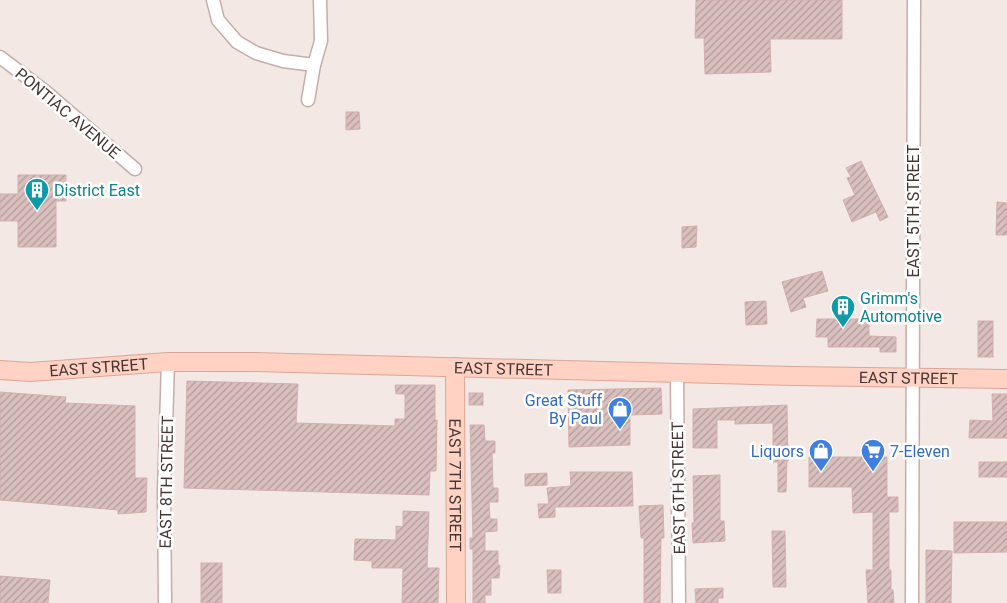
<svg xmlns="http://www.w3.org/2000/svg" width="1007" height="603" font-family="Roboto,sans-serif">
<defs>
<pattern id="building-hatch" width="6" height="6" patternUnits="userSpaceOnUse" patternTransform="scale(1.25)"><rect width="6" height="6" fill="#d9bfbd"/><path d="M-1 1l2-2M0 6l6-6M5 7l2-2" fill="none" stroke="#b29c9a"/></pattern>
</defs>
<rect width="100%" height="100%" fill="#f4e8e5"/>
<g fill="url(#building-hatch)" stroke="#d1b0ad">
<polygon points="696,0 842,0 842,39 770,39 771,72 705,74 704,38 695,38"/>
<polygon points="346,112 359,112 360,129 346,130"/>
<polygon points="861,161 888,217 880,221 876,212 852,222 843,200 855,195 847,178 851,177 846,168"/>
<polygon points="18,175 66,175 66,201 56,201 56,247 18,247 18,221 0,221 0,194 18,194"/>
<polygon points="997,202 1007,203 1007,235 996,235"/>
<polygon points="697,226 696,247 682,248 682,227"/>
<polygon points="822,271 828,291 803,298 806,307 791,312 782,282"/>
<polygon points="766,301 767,324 746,325 745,302"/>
<polygon points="817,319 869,319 869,336 896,337 896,352 880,352 880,347 828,347 828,337 816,337"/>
<rect x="978" y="321" width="15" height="36"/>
<polygon points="187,381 298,384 296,423 395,426 395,419 405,419 405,394 396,394 395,385 435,385 435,420 437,420 436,471 430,471 429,495 184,488"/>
<polygon points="661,388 662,414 630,415 630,445 569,447 568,390"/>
<polygon points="0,392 66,397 65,403 135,406 135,478 147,478 146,512 118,514 118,510 0,500"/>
<rect x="469" y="393" width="14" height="12"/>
<polygon points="992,394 1007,394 1007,438 969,438 970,420 993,421"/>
<polygon points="787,405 788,461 787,461 786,492 778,492 778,462 773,462 773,423 735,424 735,420 717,420 717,448 693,448 693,409"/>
<polygon points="470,425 484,425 485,441 495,441 495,453 492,453 493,488 498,488 498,502 489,502 490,519 497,519 497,531 485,532 485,551 498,551 498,565 500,565 499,578 491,578 491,595 485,595 485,603 473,603 473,549 470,549 470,538 473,538"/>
<polygon points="809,457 887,457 887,497 898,497 898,512 889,512 889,570 891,570 891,590 893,590 894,603 868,603 866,570 873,570 873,512 853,513 852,487 809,487"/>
<rect x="979" y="462" width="28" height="15"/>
<polygon points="570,472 632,472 633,506 555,507 555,517 539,518 538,504 549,504 547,488 571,486"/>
<polygon points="547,473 547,485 525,486 525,474"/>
<polygon points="720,475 720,521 724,521 725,541 693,543 692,523 694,523 693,476"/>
<polygon points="663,505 664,538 661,538 660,603 644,603 644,538 641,538 639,506"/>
<polygon points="403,511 429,512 427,568 439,568 438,603 402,603 403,568 372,568 372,561 354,560 355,539 396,540 396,526 403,527"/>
<polygon points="954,522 1007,522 1007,552 954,553"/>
<polygon points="772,531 785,531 786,587 773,587"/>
<polygon points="926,550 952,551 951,603 926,603"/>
<rect x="201" y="563" width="21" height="40"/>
<polygon points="547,570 561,570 561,593 548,593"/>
<polygon points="0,576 50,580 48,603 0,603"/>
<polygon points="723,588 723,598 718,598 718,603 696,603 695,589"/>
</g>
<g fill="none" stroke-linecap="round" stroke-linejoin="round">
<defs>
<g id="street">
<polyline points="213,0 218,20 237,42 256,53 283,61 314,65 321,41 320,0"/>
<polyline points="0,57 46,92 135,169"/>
<polyline points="308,100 314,65"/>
<polyline points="677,373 679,603"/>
<polyline points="165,603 164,491 168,362"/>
<polyline points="912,603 914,0"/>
</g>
<g id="secondary">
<path id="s1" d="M455,367L456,603"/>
<path id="s2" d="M0,370L30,372L168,362H254L794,376L1007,379"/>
</g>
</defs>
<use href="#street" stroke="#c3aeaa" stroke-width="15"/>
<use href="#secondary" stroke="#dda596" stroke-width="20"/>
<use href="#street" stroke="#fff" stroke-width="12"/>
<use href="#secondary" stroke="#ffd2c4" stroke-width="18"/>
</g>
<defs>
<symbol id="building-pin" viewBox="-11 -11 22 30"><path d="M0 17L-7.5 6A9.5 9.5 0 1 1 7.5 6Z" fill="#0f9aa8" stroke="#fff"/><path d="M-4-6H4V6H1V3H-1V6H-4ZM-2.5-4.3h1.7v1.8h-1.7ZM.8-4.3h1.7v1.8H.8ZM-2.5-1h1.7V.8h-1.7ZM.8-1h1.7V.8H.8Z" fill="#fff"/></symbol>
<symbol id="shop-pin" viewBox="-11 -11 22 30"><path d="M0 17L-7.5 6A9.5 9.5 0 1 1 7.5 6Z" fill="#3f7fe0" stroke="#fff"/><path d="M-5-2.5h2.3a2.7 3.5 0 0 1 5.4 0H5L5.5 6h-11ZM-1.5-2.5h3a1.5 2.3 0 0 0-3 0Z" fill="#fff"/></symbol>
<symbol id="supermarket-pin" viewBox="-11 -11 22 30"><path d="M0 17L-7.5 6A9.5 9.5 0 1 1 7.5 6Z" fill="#3f7fe0" stroke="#fff"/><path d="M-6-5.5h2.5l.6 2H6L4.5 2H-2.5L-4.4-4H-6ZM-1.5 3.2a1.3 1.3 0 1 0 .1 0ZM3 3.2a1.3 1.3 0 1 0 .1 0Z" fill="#fff"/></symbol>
</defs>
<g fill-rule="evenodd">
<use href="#building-pin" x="23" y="176" width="28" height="38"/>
<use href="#building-pin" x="829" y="293" width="28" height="38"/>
<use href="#shop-pin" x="606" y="395" width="28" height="38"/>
<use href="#shop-pin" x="807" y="437" width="28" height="38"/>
<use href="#supermarket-pin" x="859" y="437" width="28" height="38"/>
</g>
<g text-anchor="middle" stroke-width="5" stroke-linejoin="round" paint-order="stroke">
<g font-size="16" fill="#473634" stroke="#fff">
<text transform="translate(68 113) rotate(40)" y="6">PONTIAC AVENUE</text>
<text transform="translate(913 211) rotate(-90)" y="6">EAST 5TH STREET</text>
<text dy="6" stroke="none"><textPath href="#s2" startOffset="99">EAST STREET</textPath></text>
<text dy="6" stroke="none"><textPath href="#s2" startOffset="504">EAST STREET</textPath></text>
<text dy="6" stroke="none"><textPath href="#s2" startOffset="909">EAST STREET</textPath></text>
<text transform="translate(166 482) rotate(-89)" y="6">EAST 8TH STREET</text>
<text dy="6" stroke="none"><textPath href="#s1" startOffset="118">EAST 7TH STREET</textPath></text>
<text transform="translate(678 488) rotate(-91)" y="6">EAST 6TH STREET</text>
</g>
<g font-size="16" fill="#0d838f" stroke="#fff" text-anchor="start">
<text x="54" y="196">District East</text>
<text x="860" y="304">Grimm's<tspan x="860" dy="18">Automotive</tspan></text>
</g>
<g font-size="16" fill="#366cbe" stroke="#fff" text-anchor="end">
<text x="602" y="406">Great Stuff<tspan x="602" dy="18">By Paul</tspan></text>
<text x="804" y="457">Liquors</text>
<text x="890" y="457" text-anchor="start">7-Eleven</text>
</g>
</g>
</svg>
